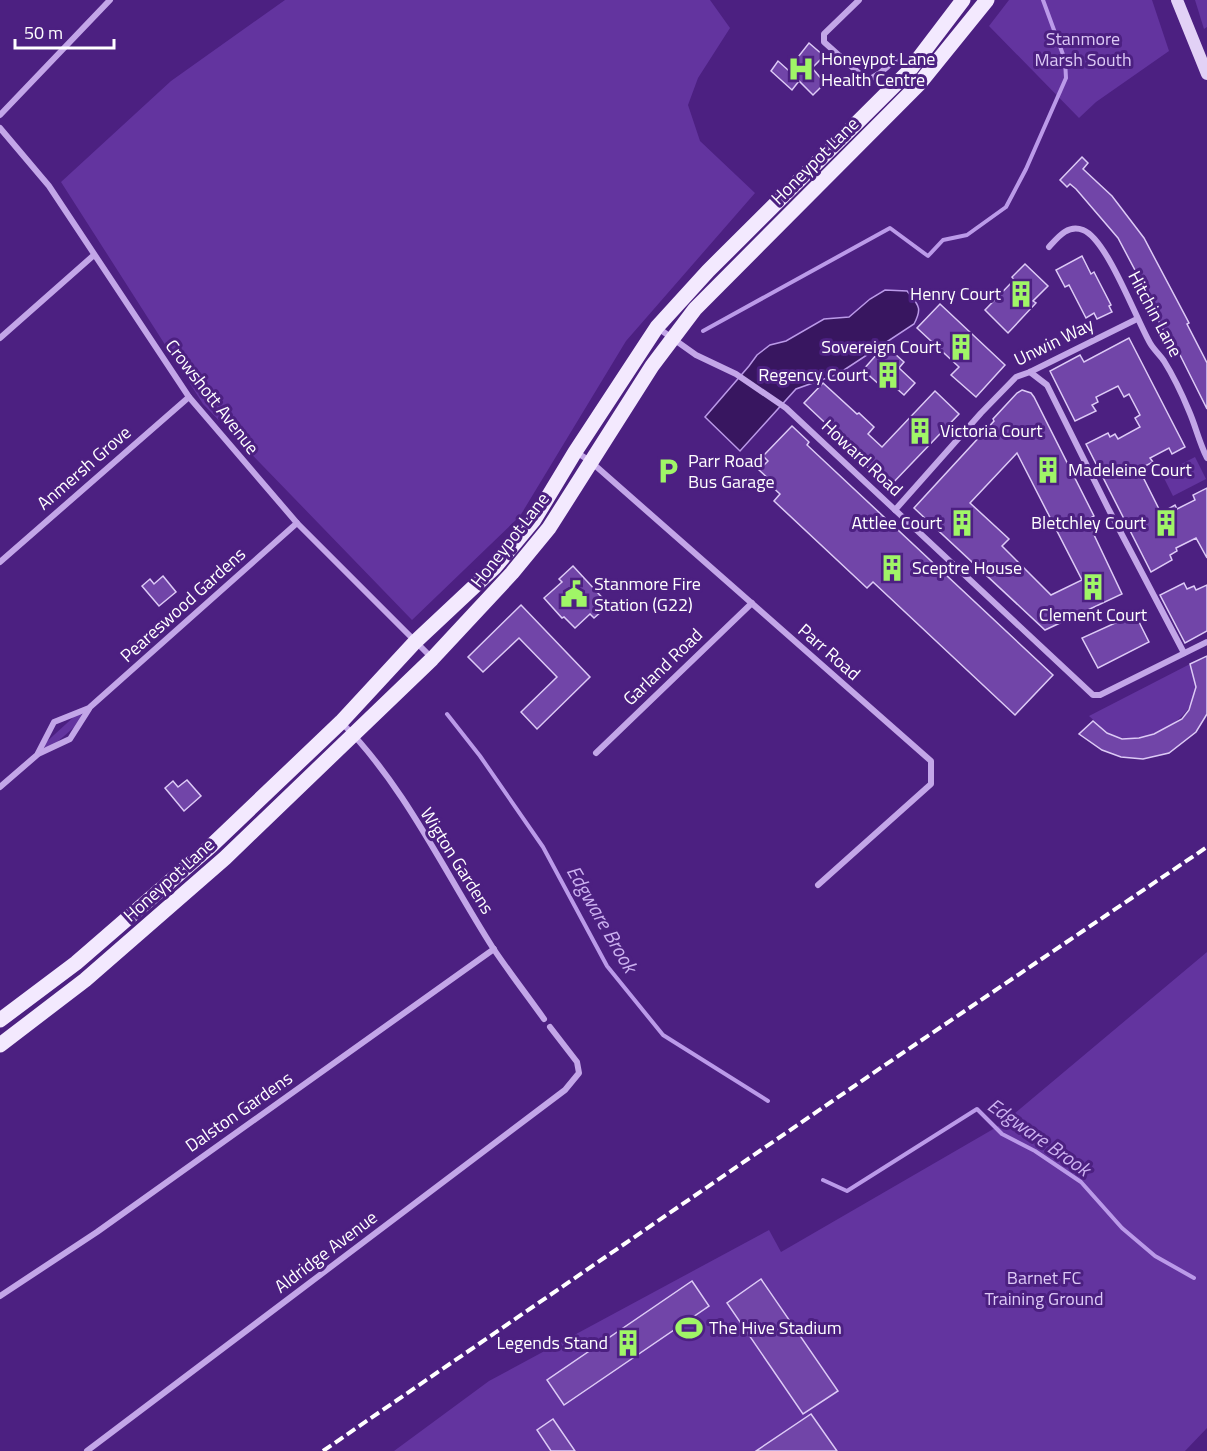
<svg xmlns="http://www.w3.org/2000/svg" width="1207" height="1451" font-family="'Titillium Web',sans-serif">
<rect width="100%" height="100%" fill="#4c2081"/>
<g fill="#63349f">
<polygon points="285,0 710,0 730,28 698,78 688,105 700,141 755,193 626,341 520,516 412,620 203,404 61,182 171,81"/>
<polygon points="1009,0 1152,0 1169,51 1096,102 1079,118 989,26"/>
<polygon points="1195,0 1207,0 1207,27 1204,29"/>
<polygon points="1195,457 1206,479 1173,496 1162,474"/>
<path d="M1190,664C1192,671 1196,680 1196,687C1196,718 1147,746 1119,737C1106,734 1099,725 1089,716Z"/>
<polygon points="78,713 84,716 79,723 48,750 43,745"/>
<polygon points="1207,952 1207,1428 1185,1451 394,1451 489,1381 769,1230 781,1252 1002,1124"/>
</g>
<path fill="#381660" stroke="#bb9ae9" stroke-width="1.5" d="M885,290L907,291C918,305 923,307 914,324L838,374L796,389L740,451L705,417L749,366L757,355L770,345L786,341L824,319L849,317L870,299Z"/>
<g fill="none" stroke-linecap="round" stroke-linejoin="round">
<g stroke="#bb9ae9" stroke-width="4">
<polyline points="703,331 890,228 928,256 943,240 967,235 1006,207 1026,169 1066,78 1065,60 1043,0"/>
<polyline points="447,714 480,756 543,847 607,966 663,1035 768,1101"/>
<polyline points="823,1180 847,1191 977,1109 1002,1134 1035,1151 1081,1182 1122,1228 1155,1256 1194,1278"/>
</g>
</g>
<g fill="#7145a8" stroke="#ddcaf6" stroke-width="1.5" fill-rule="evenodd">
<polygon points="809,43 824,56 812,68 825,83 813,95 799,81 792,90 771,71 778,61 788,70"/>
<polygon points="1082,157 1088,163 1083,169 1112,196 1144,238 1189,323 1187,324 1207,363 1207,409 1169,333 1166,335 1142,290 1145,289 1118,238 1076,189 1070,184 1067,187 1060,180"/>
<polygon points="1082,256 1091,274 1094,272 1111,305 1109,306 1112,312 1097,319 1094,313 1086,318 1069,285 1065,287 1056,270"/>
<polygon points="1025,264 1048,286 1033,301 1036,303 1008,333 985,310 1014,280 1012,277"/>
<polygon points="940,304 1005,365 976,397 951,375 959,367 917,328"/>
<polygon points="1129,338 1185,447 1172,454 1169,448 1150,458 1153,462 1139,469 1161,513 1175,505 1177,509 1195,500 1193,495 1207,488 1207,558 1196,538 1176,548 1177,551 1170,555 1172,560 1151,572 1086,444 1108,433 1110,437 1115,434 1118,439 1140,427 1135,418 1140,415 1129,394 1124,397 1118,386 1096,397 1098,402 1092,405 1096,411 1075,421 1050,371 1080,355 1084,362"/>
<polygon points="885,345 904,362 899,368 915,383 904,395 888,381 882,387 863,370"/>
<polygon points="823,383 857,414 859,413 874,427 868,434 882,447 935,391 959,414 889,487 836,438 838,435 804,403"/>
<path d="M1022,390L1031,393L1034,397L1094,516L1087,520L1122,594L1045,630L914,508L994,421L993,419L1017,393ZM1017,453L1082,580L1051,595L1002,546L1009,539L970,503Z"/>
<polygon points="792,426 809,442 807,445 1053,675 1015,715 873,582 867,588 774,501 780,494 768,483 771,481 759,470 768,461 763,456"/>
<polygon points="573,566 609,605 594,618 590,614 575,628 564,617 562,618 544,598 562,582 559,579"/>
<polygon points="163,576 176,592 159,606 142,586 150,579 154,584"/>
<polygon points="1184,583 1187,589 1194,586 1196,590 1207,585 1207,631 1185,643 1160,595"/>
<polygon points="521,605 590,677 537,729 521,712 557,677 519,638 483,672 468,657"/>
<polygon points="1135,614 1149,642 1098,668 1082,638"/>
<polygon points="1207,656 1207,714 1196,732 1169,753 1143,759 1121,757 1102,750 1079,734 1093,721 1107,733 1122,739 1139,738 1154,734 1182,719 1189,710 1196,687 1190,664"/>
<polygon points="187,780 201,796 184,811 165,788 173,781 178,787"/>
<polygon points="761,1279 838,1391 803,1414 727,1303"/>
<polygon points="692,1281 709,1306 564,1405 547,1380"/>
<polygon points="811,1414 837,1451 756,1451"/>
<polygon points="553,1419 575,1451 551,1451 537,1430"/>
</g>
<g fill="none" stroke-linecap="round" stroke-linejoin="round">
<g stroke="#c3a6e8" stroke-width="6">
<polyline points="859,0 824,34 824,42 861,75 870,79 880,73 895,60"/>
<polyline points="0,115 110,0"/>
<polyline points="0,128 49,186 189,397 297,523 432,658"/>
<path d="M1049,247C1058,237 1068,224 1083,230C1107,239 1136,319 1150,343C1154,350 1160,355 1164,361C1174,377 1182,394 1189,411C1196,427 1199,442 1207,458"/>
<polyline points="658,328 696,355 736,374 786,408 1093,695 1100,695 1207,642"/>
<polyline points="0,338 94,255"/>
<polyline points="1030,372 1047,385 1109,510 1184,653"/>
<polyline points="576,452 590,461 931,761 931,784 818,885"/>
<polyline points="895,510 981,413 1016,377 1030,372 1137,319"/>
<polyline points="0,562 189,397"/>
<path d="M342,723C405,786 445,873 493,948C509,972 527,995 544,1019"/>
<polyline points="596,753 752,603"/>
<polyline points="38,754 70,739 89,709"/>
<polyline points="0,787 37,755 54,722 89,708 297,523"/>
<polyline points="0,1296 97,1232 494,949"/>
<polyline points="87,1451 565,1090 579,1073 577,1062 550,1027"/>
</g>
<polyline stroke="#e2d1f6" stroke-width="12" points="1177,0 1207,74"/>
<g stroke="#f3e9fe" stroke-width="15">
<polyline points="0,1020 76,963 211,846 341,722 415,642 495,567 534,520 575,452 657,327 708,271 909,71 963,0"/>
<polyline points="0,1045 85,980 225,858 432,659 512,573 549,528 652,366 695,309 919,84 987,0"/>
</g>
<polyline stroke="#fff" stroke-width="4" stroke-dasharray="10 4.5" stroke-linecap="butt" points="323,1451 882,1067 1207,847"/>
</g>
<defs>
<symbol id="hospital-bare" viewBox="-9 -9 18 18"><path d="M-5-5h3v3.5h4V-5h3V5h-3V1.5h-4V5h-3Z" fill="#a0f567" stroke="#4c2081" stroke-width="2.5" paint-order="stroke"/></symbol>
<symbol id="building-bare" viewBox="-9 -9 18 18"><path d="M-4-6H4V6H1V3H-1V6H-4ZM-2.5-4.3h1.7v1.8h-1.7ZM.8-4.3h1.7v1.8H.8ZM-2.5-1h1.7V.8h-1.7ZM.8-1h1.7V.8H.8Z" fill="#a0f567" stroke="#4c2081" stroke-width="2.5" paint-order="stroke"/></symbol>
<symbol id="parking-bare" viewBox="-9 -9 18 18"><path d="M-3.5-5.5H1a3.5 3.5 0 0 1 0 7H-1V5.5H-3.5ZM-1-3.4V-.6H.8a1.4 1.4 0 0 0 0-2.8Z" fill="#a0f567" stroke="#4c2081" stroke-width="2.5" paint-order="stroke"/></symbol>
<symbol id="civic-bare" viewBox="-9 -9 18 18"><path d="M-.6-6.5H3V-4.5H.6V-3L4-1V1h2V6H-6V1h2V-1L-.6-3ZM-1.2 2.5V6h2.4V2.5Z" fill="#a0f567" stroke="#4c2081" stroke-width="2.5" paint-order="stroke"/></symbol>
<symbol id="stadium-bare" viewBox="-9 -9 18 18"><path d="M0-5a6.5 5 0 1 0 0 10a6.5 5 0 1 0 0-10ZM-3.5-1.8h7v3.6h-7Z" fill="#a0f567" stroke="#4c2081" stroke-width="2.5" paint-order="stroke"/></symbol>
</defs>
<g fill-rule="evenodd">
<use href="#hospital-bare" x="782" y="50" width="38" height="38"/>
<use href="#building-bare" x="1002" y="275" width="38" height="38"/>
<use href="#building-bare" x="942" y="328" width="38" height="38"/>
<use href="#building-bare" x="869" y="356" width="38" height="38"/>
<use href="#building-bare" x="901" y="412" width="38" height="38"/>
<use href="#building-bare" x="1029" y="451" width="38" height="38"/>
<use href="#parking-bare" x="649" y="452" width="38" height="38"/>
<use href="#building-bare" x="943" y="504" width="38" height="38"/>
<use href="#building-bare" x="1147" y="504" width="38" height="38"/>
<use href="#building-bare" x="873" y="549" width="38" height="38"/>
<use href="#building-bare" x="1074" y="568" width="38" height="38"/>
<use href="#civic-bare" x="555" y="575" width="38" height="38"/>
<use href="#stadium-bare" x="670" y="1309" width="38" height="38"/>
<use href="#building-bare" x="609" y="1324" width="38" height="38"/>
</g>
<g text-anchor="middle" stroke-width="6" stroke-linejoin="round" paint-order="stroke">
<g font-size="18" fill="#ddcaf6" stroke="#4c2081">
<text x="1083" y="45">Stanmore<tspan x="1083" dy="21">Marsh South</tspan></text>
<text x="1044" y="1284">Barnet FC<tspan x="1044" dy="21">Training Ground</tspan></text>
</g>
<g font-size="18" fill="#fff" stroke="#4c2081" text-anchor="start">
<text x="821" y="65">Honeypot Lane<tspan x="821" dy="21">Health Centre</tspan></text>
<text x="1001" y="300" text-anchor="end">Henry Court</text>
<text x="941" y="353" text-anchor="end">Sovereign Court</text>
<text x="868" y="381" text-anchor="end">Regency Court</text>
<text x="940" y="437">Victoria Court</text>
<text x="688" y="467">Parr Road<tspan x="688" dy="21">Bus Garage</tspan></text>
<text x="1068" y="476">Madeleine Court</text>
<text x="942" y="529" text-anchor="end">Attlee Court</text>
<text x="1146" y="529" text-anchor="end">Bletchley Court</text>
<text x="912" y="574">Sceptre House</text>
<text x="594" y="590">Stanmore Fire<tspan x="594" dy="21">Station (G22)</tspan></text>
<text x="1093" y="621" text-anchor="middle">Clement Court</text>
<text x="709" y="1334">The Hive Stadium</text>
<text x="608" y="1349" text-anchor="end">Legends Stand</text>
</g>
<g font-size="18" fill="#fff" stroke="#4c2081">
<text transform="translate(815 161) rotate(-45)" y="6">Honeypot Lane</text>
<text transform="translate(1155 314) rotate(62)" y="6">Hitchin Lane</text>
<text transform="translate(1054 342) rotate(-26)" y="6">Unwin Way</text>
<text transform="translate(212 397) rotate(52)" y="6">Crowshott Avenue</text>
<text transform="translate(862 458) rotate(43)" y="6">Howard Road</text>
<text transform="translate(84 468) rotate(-41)" y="6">Anmersh Grove</text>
<text transform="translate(510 540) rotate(-52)" y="6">Honeypot Lane</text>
<text transform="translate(183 605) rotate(-42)" y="6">Peareswood Gardens</text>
<text transform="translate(829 652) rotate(41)" y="6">Parr Road</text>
<text transform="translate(663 667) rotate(-44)" y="6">Garland Road</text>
<text transform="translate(457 861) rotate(58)" y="6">Wigton Gardens</text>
<text transform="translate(169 880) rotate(-42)" y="6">Honeypot Lane</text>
<text transform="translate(239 1112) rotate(-35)" y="6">Dalston Gardens</text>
<text transform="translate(326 1252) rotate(-37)" y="6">Aldridge Avenue</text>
</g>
<g font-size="20" font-style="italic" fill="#ccb1f0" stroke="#4c2081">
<text transform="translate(602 919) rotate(60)" y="7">Edgware Brook</text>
<text transform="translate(1039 1137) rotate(35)" y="7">Edgware Brook</text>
</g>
</g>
<path d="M15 39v9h99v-9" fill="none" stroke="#ffffff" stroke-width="3"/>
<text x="24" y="39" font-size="18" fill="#ffffff" stroke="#4c2081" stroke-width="4.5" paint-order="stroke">50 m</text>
</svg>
